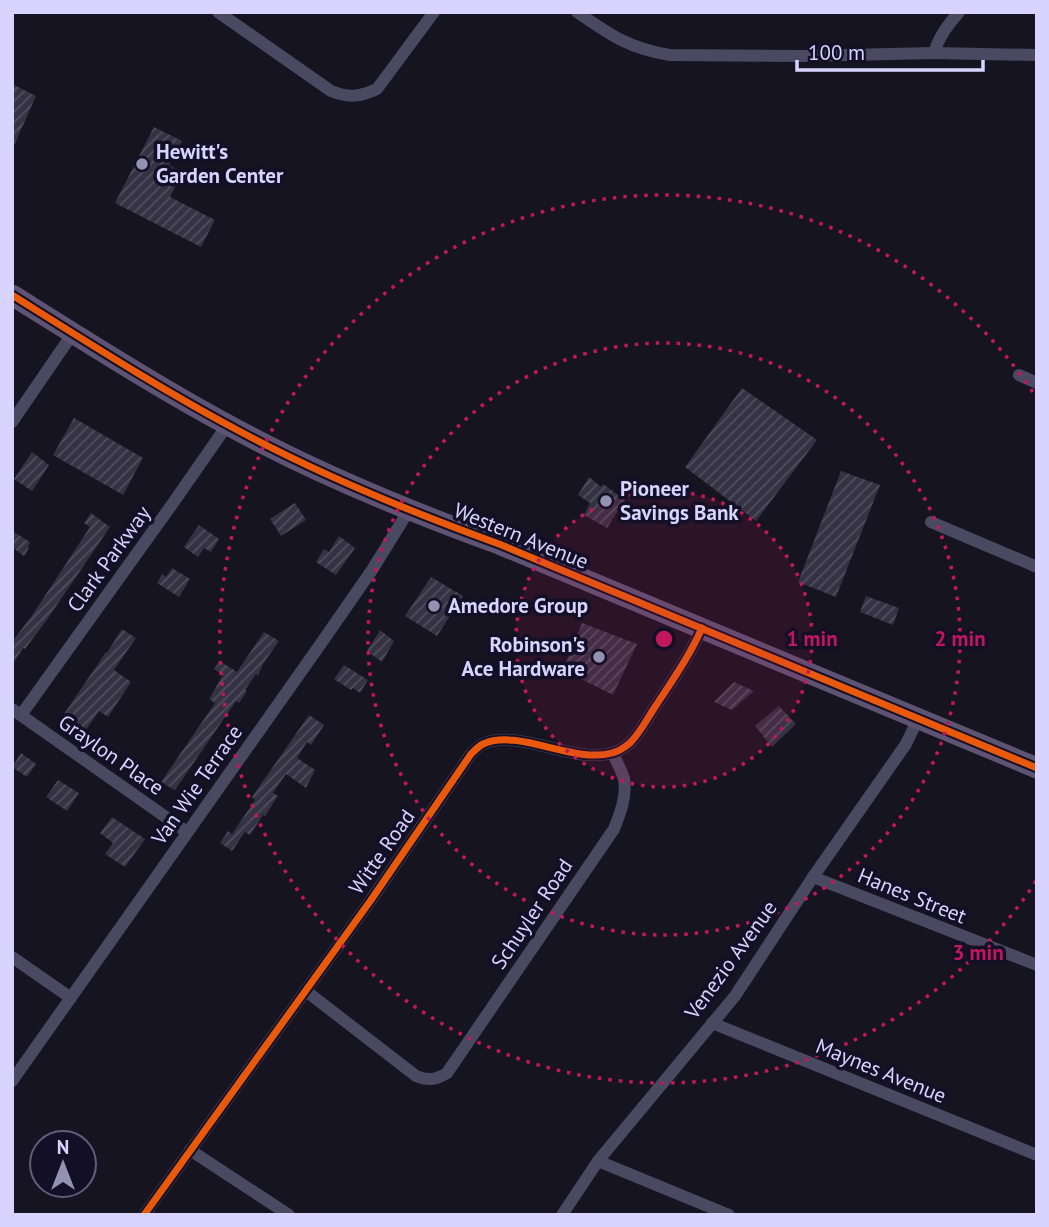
<svg xmlns="http://www.w3.org/2000/svg" width="1049" height="1227" font-family="'PT Sans',sans-serif">
<defs>
<pattern id="building-hatch" width="6" height="6" patternUnits="userSpaceOnUse" patternTransform="scale(1.75)"><rect width="6" height="6" fill="#343243"/><path d="M-1 1l2-2M0 6l6-6M5 7l2-2" fill="none" stroke="#514f5f"/></pattern>
</defs>
<rect width="100%" height="100%" fill="#161421"/>
<g fill="url(#building-hatch)">
<polygon points="12,84 36,96 12,150"/>
<polygon points="154,127 182,141 169,165 183,172 170,197 215,220 201,247 115,203"/>
<polygon points="742,388 817,440 756,521 685,467"/>
<polygon points="74,418 143,458 123,495 53,455"/>
<polygon points="32,452 49,465 32,491 14,479"/>
<polygon points="841,471 880,485 836,597 798,582"/>
<polygon points="589,477 601,487 603,484 625,500 607,528 584,515 590,503 578,495"/>
<polygon points="295,503 306,520 281,536 270,519"/>
<polygon points="91,513 110,527 46,621 25,649 23,648 12,665 12,642 33,614 90,527 84,523"/>
<polygon points="199,525 219,539 211,552 204,548 198,557 184,547"/>
<polygon points="12,531 30,542 28,547 29,548 24,556 12,547"/>
<polygon points="339,536 355,548 336,575 316,562 324,549 329,552"/>
<polygon points="172,568 190,579 179,597 157,583 162,574 166,577"/>
<polygon points="431,577 463,596 437,636 405,616"/>
<polygon points="866,596 899,608 893,625 860,612"/>
<polygon points="582,623 637,644 613,695 563,670"/>
<polygon points="122,629 136,638 114,670 131,682 108,717 99,711 86,730 64,714 106,652 107,653"/>
<polygon points="380,630 394,641 382,662 367,651"/>
<polygon points="264,632 279,641 263,664 258,676 256,674 245,690 247,691 239,703 236,701 175,790 161,782 215,703 209,699 223,675 214,669 220,661 237,672"/>
<polygon points="344,665 368,680 360,693 353,688 351,690 334,679"/>
<polygon points="734,682 754,691 732,710 714,702"/>
<polygon points="779,706 796,724 772,747 755,726"/>
<polygon points="309,715 324,725 311,745 307,742 297,758 315,770 306,788 286,774 273,793 278,796 265,816 263,815 250,835 245,832 232,851 220,843 228,831 232,834 255,800 252,797"/>
<polygon points="21,753 36,764 27,777 12,767"/>
<polygon points="58,780 79,793 67,811 46,797"/>
<polygon points="112,817 145,839 125,867 105,854 113,843 100,833"/>
</g>
<g fill="none" stroke-linecap="round" stroke-linejoin="round">
<g stroke="#4a4962" stroke-width="12">
<path d="M218,12L331,91C348,98 360,97 377,89L434,12"/>
<path d="M577,12C610,35 630,49 670,55L804,56L934,53L1037,55"/>
<path d="M934,53C939,36 948,25 959,12"/>
<polyline points="1019,375 1037,383"/>
<polyline points="12,422 73,333"/>
<polyline points="931,522 1037,567"/>
<polyline points="12,709 187,832"/>
<polyline points="21,715 173,503 228,424"/>
<polyline points="813,877 1037,965"/>
<polyline points="12,957 71,998"/>
<path d="M306,991L416,1076C428,1081 436,1080 447,1073L614,829C620,814 627,796 624,779C622,771 616,761 613,753"/>
<polyline points="712,1023 1037,1155"/>
<polyline points="12,1081 322,642 372,570 409,510"/>
<polyline points="190,1150 289,1215"/>
<polyline points="598,1161 729,1215"/>
<path d="M144,1215L371,900L471,754C475,750 479,746 483,744C518,728 573,764 612,753C618,752 625,747 630,743C640,733 647,719 655,707C672,681 689,657 702,628"/>
<polyline points="562,1215 598,1161 735,996 813,877 906,744 918,719"/>
</g>
<path stroke="#5e5373" stroke-width="21" d="M12,295C87,342 162,390 241,432C323,476 411,512 499,544L1037,768"/>
<defs>
<g id="cycleway">
<path d="M12,295C87,342 162,390 241,432C323,476 411,512 499,544L1037,768"/>
<path d="M144,1215L371,900L471,754C475,750 479,746 483,744C518,728 573,764 612,753C618,752 625,747 630,743C640,733 647,719 655,707C672,681 689,657 702,628"/>
</g>
</defs>
<use href="#cycleway" stroke="#130f26" stroke-width="11"/>
<use href="#cycleway" stroke="#e8590c" stroke-width="7"/>
</g>
<circle cx="664" cy="639" r="148" fill="#c2185b" fill-opacity=".12"/>
<g fill="none" stroke="#c2185b" stroke-width="3.5" stroke-dasharray="3.5 7">
<circle cx="664" cy="639" r="148"/>
<circle cx="664" cy="639" r="296"/>
<path d="M1036 881A444 444 0 1 1 1036 397"/>
</g>
<g fill="#9591b1" stroke="#130f26" stroke-width="2.5">
<circle cx="142" cy="164" r="7"/>
<circle cx="606" cy="501" r="7"/>
<circle cx="434" cy="606" r="7"/>
<circle cx="599" cy="657" r="7"/>
</g>
<g text-anchor="middle" stroke-width="7" stroke-linejoin="round" paint-order="stroke">
<g font-size="21" font-weight="bold" fill="#d9d4ff" stroke="#130f26" text-anchor="start">
<text x="156" y="159">Hewitt's<tspan x="156" dy="24">Garden Center</tspan></text>
<text x="620" y="496">Pioneer<tspan x="620" dy="24">Savings Bank</tspan></text>
<text x="448" y="613">Amedore Group</text>
<text x="585" y="652" text-anchor="end">Robinson's<tspan x="585" dy="24">Ace Hardware</tspan></text>
</g>
<g font-size="21" fill="#d9d4ff" stroke="#130f26">
<text transform="translate(521 536) rotate(22)" y="7">Western Avenue</text>
<text transform="translate(109 559) rotate(-54)" y="7">Clark Parkway</text>
<text transform="translate(111 755) rotate(35)" y="7">Graylon Place</text>
<text transform="translate(197 785) rotate(-55)" y="7">Van Wie Terrace</text>
<text transform="translate(382 852) rotate(-55)" y="7">Witte Road</text>
<text transform="translate(912 896) rotate(22)" y="7">Hanes Street</text>
<text transform="translate(532 914) rotate(-56)" y="7">Schuyler Road</text>
<text transform="translate(731 960) rotate(-54)" y="7">Venezio Avenue</text>
<text transform="translate(881 1071) rotate(22)" y="7">Maynes Avenue</text>
</g>
</g>
<circle cx="664" cy="639" r="10" fill="#c2185b" stroke="#130f26" stroke-width="3.5"/>
<g font-size="21" text-anchor="middle" font-weight="bold" fill="#c2185b" stroke="#130f26" stroke-width="7" stroke-linejoin="round" paint-order="stroke">
<text x="812" y="646">1 min</text>
<text x="960" y="646">2 min</text>
<text x="978" y="960">3 min</text>
</g>
<rect width="1049" height="1227" fill="none" stroke="#d9d4ff" stroke-width="28"/>
<g transform="translate(63 1164)"><circle r="33" fill="#130f26" stroke="#625e7d" stroke-width="2"/>
<path d="M0-5L12 26L0 18L-12 26Z" fill="#9591b1"/>
<text y="-10" font-size="19" font-weight="bold" text-anchor="middle" fill="#d9d4ff">N</text>
</g>
<path d="M797 60v10h186v-10" fill="none" stroke="#d9d4ff" stroke-width="3.5"/>
<text x="808" y="60" font-size="21" fill="#d9d4ff" stroke="#130f26" stroke-width="5" paint-order="stroke">100 m</text>
</svg>
